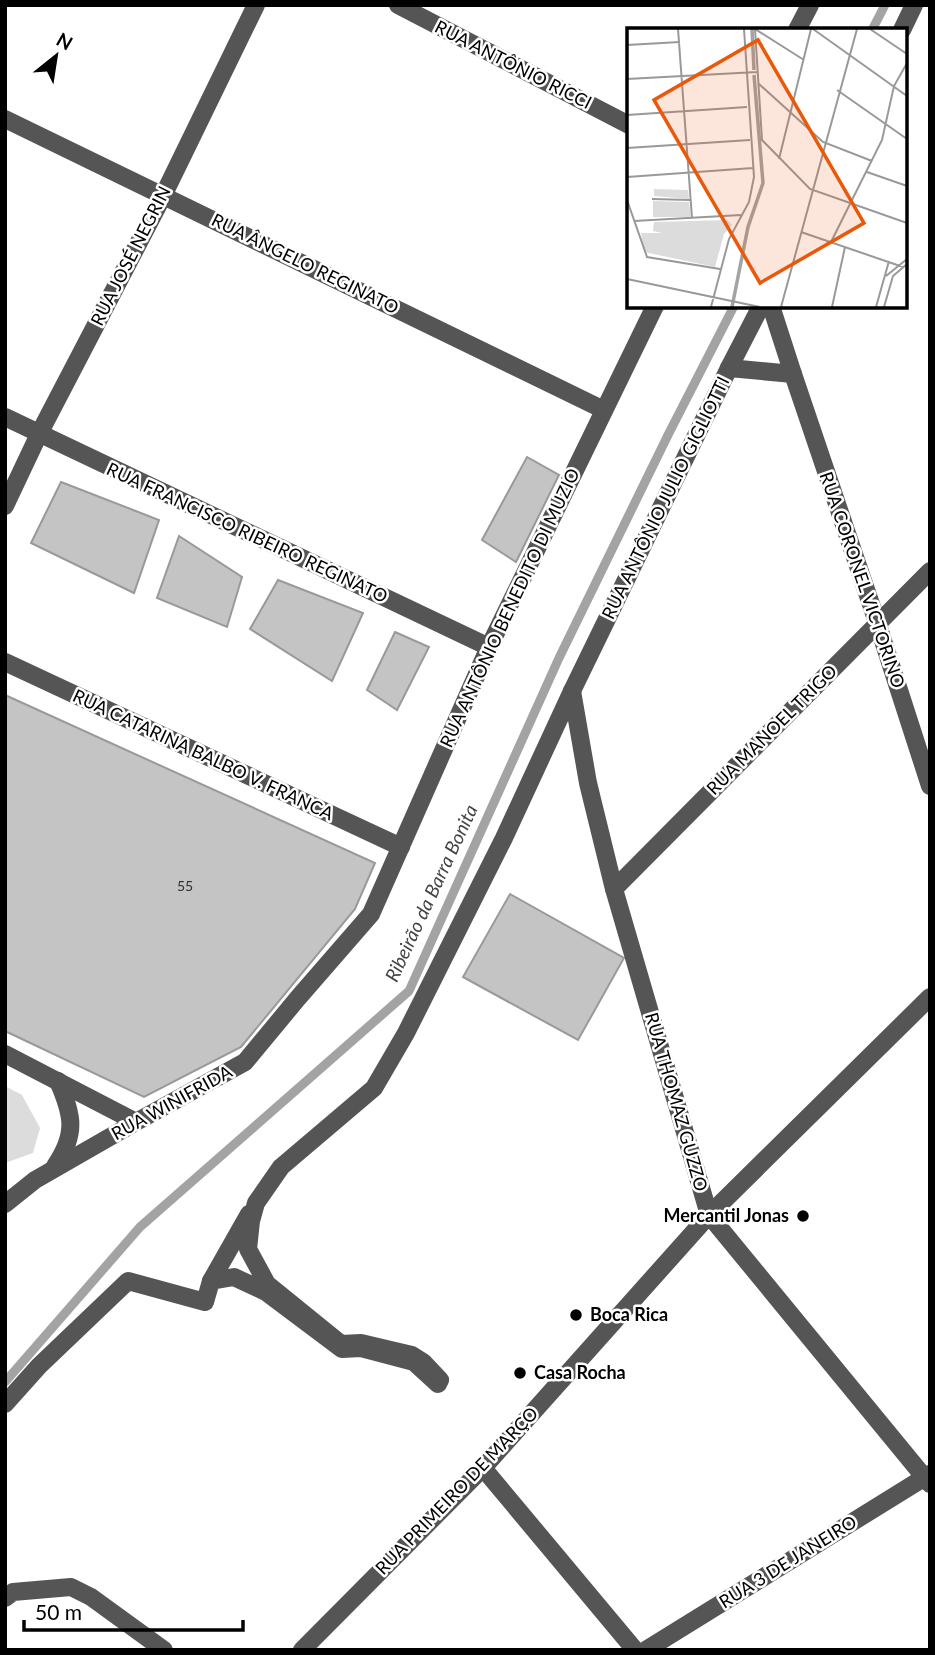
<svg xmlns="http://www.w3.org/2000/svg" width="935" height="1655" font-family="Lato,sans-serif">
<rect width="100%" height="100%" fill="#fff"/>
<polygon fill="#dcdcdc" points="5,1086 22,1095 40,1128 33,1153 5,1163"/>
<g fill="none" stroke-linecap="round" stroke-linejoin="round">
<g stroke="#a3a3a3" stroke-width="9">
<polyline points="872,30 885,5"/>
<polyline points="5,1382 140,1227 409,991 559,658 668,435 734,306"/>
</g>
</g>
<g fill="#c4c4c4" stroke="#999" stroke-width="2">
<polygon points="527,457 559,475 516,562 482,540"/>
<polygon points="61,482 159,520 134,593 31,543"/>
<polygon points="179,536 242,577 227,627 157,598"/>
<polygon points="278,580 363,613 332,681 250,629"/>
<polygon points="395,632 429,647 397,710 367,690"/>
<polygon points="5,695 375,863 355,909 241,1047 144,1097 5,1031"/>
<polygon points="510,894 624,958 578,1040 463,977"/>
</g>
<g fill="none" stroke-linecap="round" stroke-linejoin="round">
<g stroke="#555" stroke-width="18">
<polyline points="398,5 629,125"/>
<polyline points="797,30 810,5"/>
<polyline points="902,30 914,5"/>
<polyline points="5,119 604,410"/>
<polyline points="771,306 793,374 878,625 930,786"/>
<polyline points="729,368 793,374"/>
<polyline points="5,417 489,647"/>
<polyline points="5,506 39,434 163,196 256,5"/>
<polyline points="5,662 401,847"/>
<polyline points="572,691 588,783 614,889 709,1215 930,1484"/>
<polyline points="614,889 930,571"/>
<polyline points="5,1054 136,1122"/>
<path d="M55,1166C77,1134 73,1115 58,1081"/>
<polyline points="5,1204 35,1180 136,1122 245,1062 298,998 371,914 489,647 655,306"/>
<polyline points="211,1281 249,1214"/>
<polyline points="5,1404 39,1366 128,1281 205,1302 211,1281 234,1277 266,1292 342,1349 361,1348 414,1362 438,1384 440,1380 423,1362 412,1355 361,1343 341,1344 267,1284 248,1249 251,1221 256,1203 281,1167 374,1088 406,1033 504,838 572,691 729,368 761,306"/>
<polyline points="483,1468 635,1650"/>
<polyline points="5,1598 13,1592 71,1587 91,1597 164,1650"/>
<polyline points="302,1650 483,1468 709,1215 930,997"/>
<polyline points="646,1650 930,1474"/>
</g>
</g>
<g fill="#000" stroke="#fff" stroke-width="2.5">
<circle cx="803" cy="1216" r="7"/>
<circle cx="576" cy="1315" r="7"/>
<circle cx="520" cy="1373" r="7"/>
</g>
<g text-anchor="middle" stroke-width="5" stroke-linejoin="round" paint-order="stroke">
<g font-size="14" fill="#313131">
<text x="185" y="891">55</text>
</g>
<g font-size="18" fill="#000" stroke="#fff">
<text transform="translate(513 65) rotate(27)" y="6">RUA ANTÔNIO RICCI</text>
<text transform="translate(131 256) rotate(-63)" y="6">RUA JOSÉ NEGRIN</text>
<text transform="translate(305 264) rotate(26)" y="6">RUA ÂNGELO REGINATO</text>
<text transform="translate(666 498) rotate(-64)" y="6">RUA ANTÔNIO JULIO GIGLIOTTI</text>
<text transform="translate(247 533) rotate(25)" y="6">RUA FRANCISCO RIBEIRO REGINATO</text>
<text transform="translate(862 580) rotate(71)" y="6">RUA CORONEL VICTORINO</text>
<text transform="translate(510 608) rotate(-65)" y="6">RUA ANTÔNIO BENEDITO DI MUZIO</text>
<text transform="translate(772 730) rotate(-45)" y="6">RUA MANOEL TRIGO</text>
<text transform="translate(203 755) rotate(25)" y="6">RUA CATARINA BALBO V. FRANCA</text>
<text transform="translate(676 1102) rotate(74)" y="6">RUA THOMAZ GUZZO</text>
<text transform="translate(172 1103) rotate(-29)" y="6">RUA WINIFRIDA</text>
<text transform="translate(457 1491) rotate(-46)" y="6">RUA PRIMEIRO DE MARÇO</text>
<text transform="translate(788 1562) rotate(-32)" y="6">RUA 3 DE JANEIRO</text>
</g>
<g font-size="18" font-weight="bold" fill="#000" stroke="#fff" text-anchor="start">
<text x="789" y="1222" text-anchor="end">Mercantil Jonas</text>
<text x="590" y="1321">Boca Rica</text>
<text x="534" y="1379">Casa Rocha</text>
</g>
<g font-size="19" font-style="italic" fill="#444" stroke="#fff">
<text transform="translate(431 893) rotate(-65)" y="7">Ribeirão da Barra Bonita</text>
</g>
</g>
<g transform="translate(627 28)">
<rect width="280" height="280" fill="#fff"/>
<path d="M27,161L61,162L62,171L27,168ZM26,173L62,174L64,189H26ZM100,192L105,197L97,206L88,239L17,224L14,205H35L26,203L27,194Z" fill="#dcdcdc"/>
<path fill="none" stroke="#a3a3a3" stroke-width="3.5" d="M125,1L127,42M105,279L121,199L136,155L127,47"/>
<path fill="none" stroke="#999" stroke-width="2" d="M51,1L65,190M128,1L135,112L183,161L280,195M128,1L177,32M186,1L280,68M243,1L280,26M0,17L53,14M0,51L130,44M132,56L196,114L245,133M210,62L280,111M0,87L120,79M0,120L123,112M152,131L184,1M240,144L280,158M0,149L126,140M25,171L63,172M0,172L20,229L93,241M7,193L114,187M174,204L276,239M204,214L255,112L267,58L280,35M259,248L280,231M0,251L133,279M84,279L102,211L122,174L127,149L117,1M154,279L230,1M205,279L218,219M249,279L262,233M257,279L266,248L280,236"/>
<path fill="#e8590c" fill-opacity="0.15" stroke="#e8590c" stroke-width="3.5" d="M131,12L237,195L133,255L27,72Z"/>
<rect width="280" height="280" fill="none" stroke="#000" stroke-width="3.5"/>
</g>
<rect width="935" height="1655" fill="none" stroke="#000000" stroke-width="14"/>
<g transform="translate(56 56) rotate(30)" stroke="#ffffff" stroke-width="5" paint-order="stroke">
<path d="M0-5L12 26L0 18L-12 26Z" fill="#000000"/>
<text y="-10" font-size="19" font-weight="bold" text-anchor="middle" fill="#000000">N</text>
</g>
<path d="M24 1620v10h219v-10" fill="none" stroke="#000000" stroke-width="3.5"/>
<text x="35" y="1620" font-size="21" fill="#000000" stroke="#ffffff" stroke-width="5" paint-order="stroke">50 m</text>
</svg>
